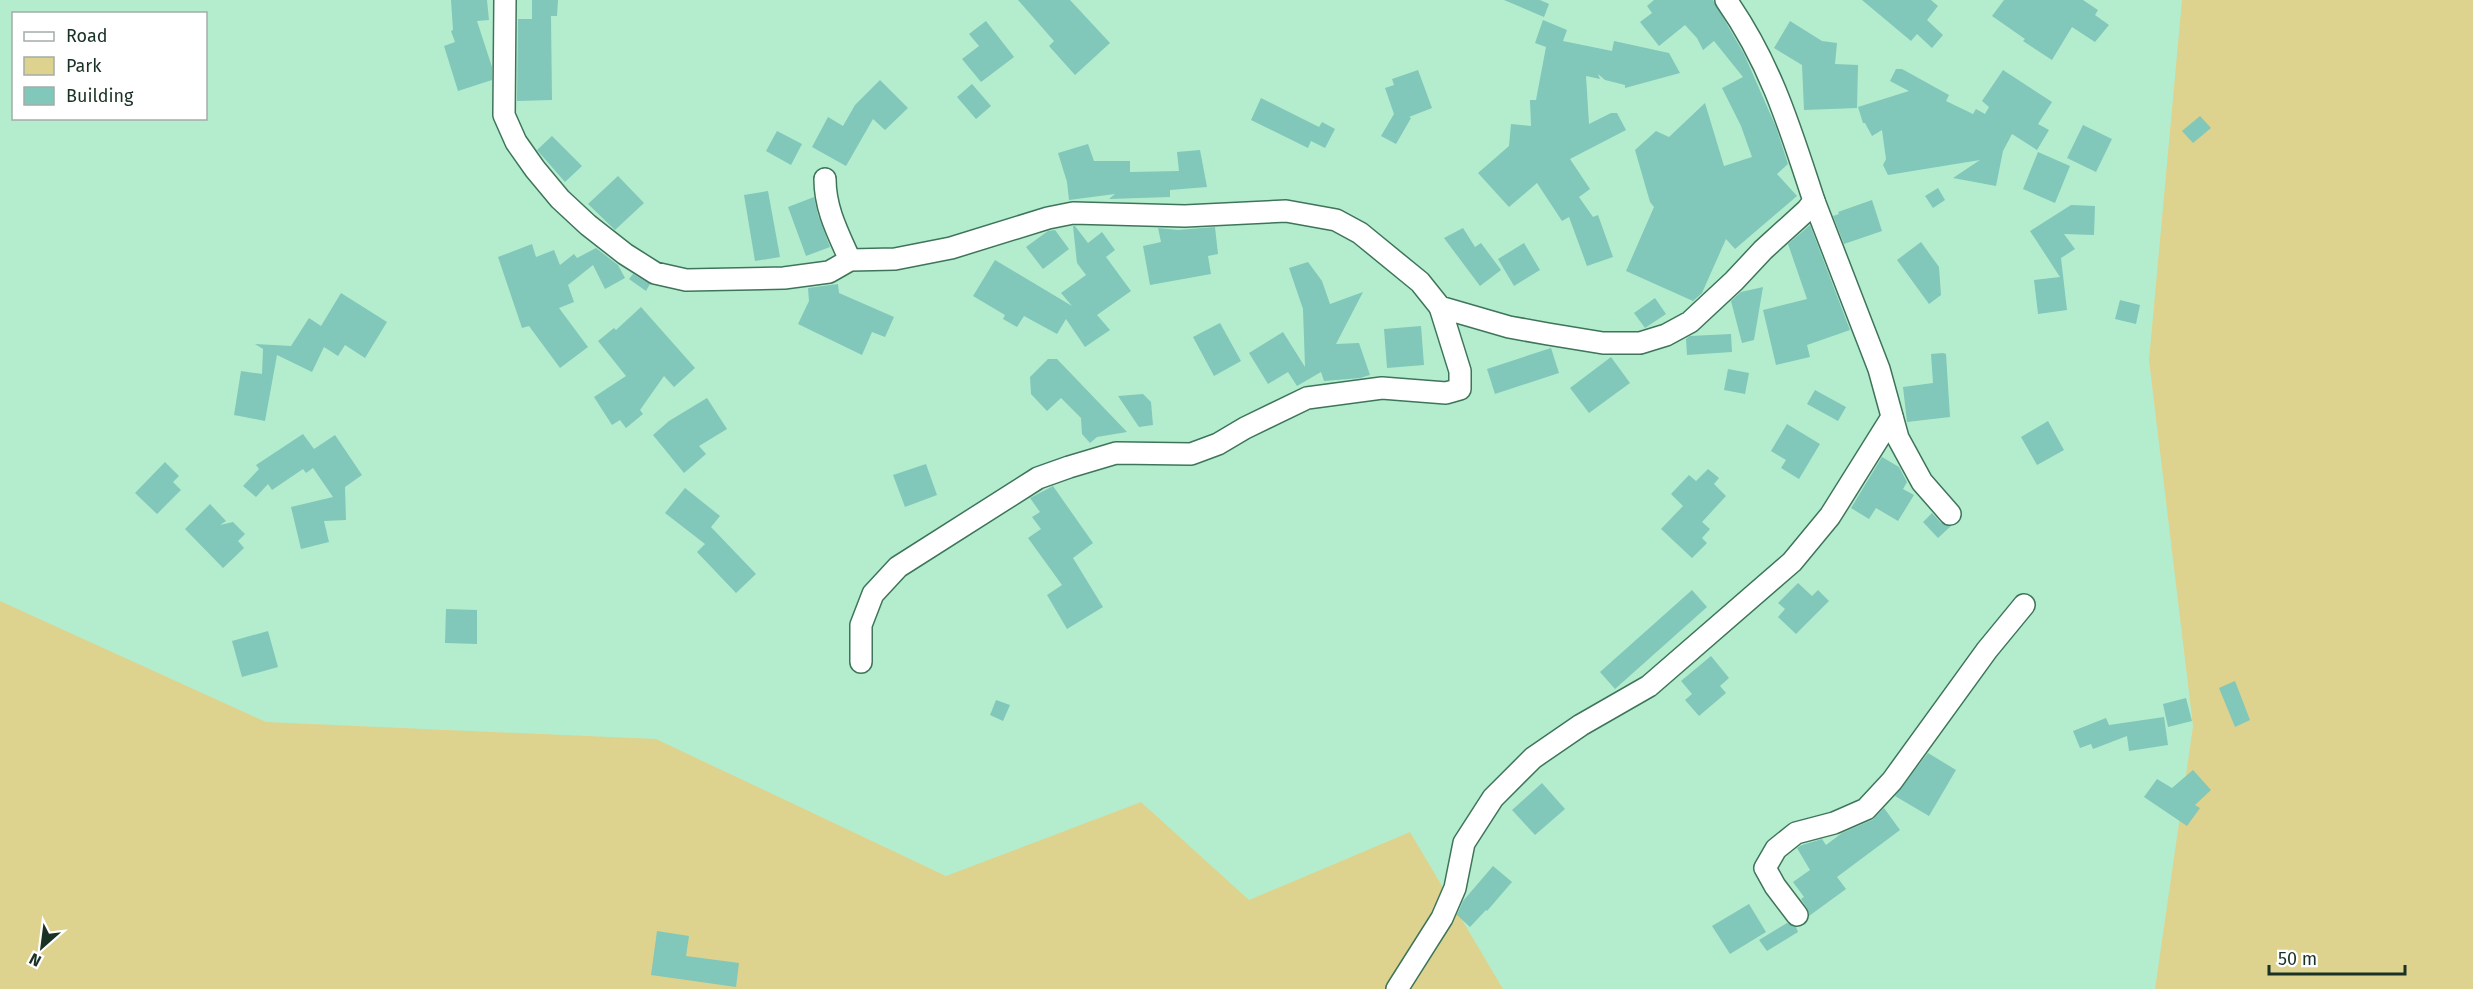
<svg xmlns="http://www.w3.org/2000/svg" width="2473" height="989" font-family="'Fira Sans',sans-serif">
<rect width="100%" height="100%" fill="#b4edce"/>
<g fill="#ddd38e">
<polygon points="2182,0 2473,0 2473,989 2155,989 2193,726 2149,360"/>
<polygon points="0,601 266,722 656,739 946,876 1141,802 1249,900 1410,832 1503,989 0,989"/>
</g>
<g fill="#81c7ba">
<polygon points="451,0 487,0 489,20 477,21 492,67 492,80 458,91 444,46 455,42 451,31 453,30"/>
<polygon points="532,0 558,0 557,16 551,16 552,100 517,101 518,19 532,19"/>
<polygon points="1018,0 1070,0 1110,43 1075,75 1049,46 1054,41"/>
<polygon points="1504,0 1540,0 1549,4 1544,17"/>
<polygon points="1654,0 1713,0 1744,54 1776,127 1788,164 1777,174 1797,196 1735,249 1726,239 1702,293 1693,301 1626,271 1654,207 1650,202 1635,150 1656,131 1669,137 1705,103 1724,166 1752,157 1741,126 1722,88 1743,77 1714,41 1703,50 1697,38 1685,25 1659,46 1640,22 1652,13 1647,6"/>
<polygon points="1862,0 1931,0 1938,6 1927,20 1943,35 1932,48 1917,34 1911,41"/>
<polygon points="2004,0 2083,0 2098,10 2095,15 2109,25 2095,42 2072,27 2052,60 2023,41 2025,39 1992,16"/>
<polygon points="1543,20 1567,30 1563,41 1612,51 1614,41 1669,53 1680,73 1625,88 1625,85 1605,80 1598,74 1600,79 1586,76 1589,124 1611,113 1617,113 1626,130 1570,159 1590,189 1579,197 1593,217 1598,215 1613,257 1587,266 1569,217 1562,221 1537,183 1509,207 1478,173 1509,146 1511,124 1531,126 1530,100 1536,100 1546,47 1535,43"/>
<polygon points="986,21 1014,57 981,82 962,59 979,46 969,34"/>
<polygon points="1790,21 1822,41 1837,43 1835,64 1858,65 1857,108 1804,110 1802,65 1774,48"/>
<polygon points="1896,69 1902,69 1949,95 1946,101 1973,114 1976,109 1985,114 1989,107 1982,101 2003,70 2052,102 2038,124 2049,130 2037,150 2012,134 2003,151 1996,186 1953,178 1980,160 1888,175 1883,165 1886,159 1882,130 1872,136 1865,123 1863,123 1858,107 1909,91 1890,81"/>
<polygon points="1418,70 1432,108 1409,117 1411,118 1396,144 1381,136 1394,114 1385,88 1394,85 1392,79"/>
<polygon points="880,80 908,108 885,130 873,119 846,166 812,147 828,117 843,126 855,105"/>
<polygon points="972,84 991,106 976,119 957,97"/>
<polygon points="1261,98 1319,127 1322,122 1335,129 1325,148 1311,141 1308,148 1251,120"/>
<polygon points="2200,116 2211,128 2193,143 2182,131"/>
<polygon points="2083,125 2112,139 2096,172 2067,158"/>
<polygon points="777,131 802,144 791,165 766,151"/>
<polygon points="552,136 582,166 565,182 537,150"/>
<polygon points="1088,144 1094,161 1130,161 1130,172 1179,171 1177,152 1200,150 1207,187 1170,190 1170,197 1109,199 1115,194 1069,200 1067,182 1058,153"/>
<polygon points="2038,152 2070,166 2055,203 2023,189"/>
<polygon points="618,176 644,203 615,230 588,204"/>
<polygon points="1938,188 1945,200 1933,208 1925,196"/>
<polygon points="768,191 780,257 755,261 744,195"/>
<polygon points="814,197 818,215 830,247 806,256 788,207"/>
<polygon points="1872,200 1882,231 1844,244 1833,216 1839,214 1838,212"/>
<polygon points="2071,205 2095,206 2094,235 2064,234 2075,249 2061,258 2067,310 2038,314 2034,280 2060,277 2030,231"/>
<polygon points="1810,225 1850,330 1807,345 1810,357 1776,365 1763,310 1807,299 1788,244"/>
<polygon points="1073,226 1075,226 1088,243 1102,232 1115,250 1106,257 1131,291 1097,315 1110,330 1085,347 1066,319 1057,334 1024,316 1017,327 1003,319 1005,315 973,296 995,260 1072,306 1061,293 1086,275 1077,263"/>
<polygon points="1215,227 1218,254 1208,256 1211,274 1150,285 1143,246 1161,242 1158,228 1178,230"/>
<polygon points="1463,228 1475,247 1481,243 1501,270 1480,286 1444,238"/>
<polygon points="1055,230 1069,249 1043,269 1026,247 1048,231"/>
<polygon points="1921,242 1939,267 1941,295 1929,304 1897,260"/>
<polygon points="1524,243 1540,270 1514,286 1498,259"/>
<polygon points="532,244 536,257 554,250 560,265 574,254 577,258 596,248 618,265 625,278 605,289 593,265 568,285 574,302 559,308 588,347 560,368 529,326 522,328 498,257"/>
<polygon points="1308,262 1322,281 1330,304 1363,292 1336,344 1359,343 1370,375 1360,378 1324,381 1321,372 1297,386 1288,372 1268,384 1249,353 1283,332 1305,367 1303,309 1289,268"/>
<polygon points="633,274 650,284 646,291 629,279"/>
<polygon points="838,284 839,293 894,317 885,337 872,332 862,355 798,324 809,301 808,288"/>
<polygon points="1763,287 1754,340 1742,343 1731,301 1741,292"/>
<polygon points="341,293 387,322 365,358 345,345 338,356 324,347 312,372 277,355 265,421 234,415 241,371 262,374 263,349 255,344 291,346 309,318 321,326"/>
<polygon points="1655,298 1666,314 1645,328 1634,313"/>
<polygon points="2120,300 2140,305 2136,324 2115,319"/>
<polygon points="641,307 695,368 674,387 664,376 640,410 643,414 626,428 620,420 612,425 594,397 626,376 598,341 614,328 616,330"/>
<polygon points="1220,323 1241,361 1214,376 1193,337"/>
<polygon points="1421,326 1424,365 1387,368 1384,329"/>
<polygon points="1731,334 1732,352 1687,355 1686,339 1690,336"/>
<polygon points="1551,348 1559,373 1495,394 1487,369"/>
<polygon points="1943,353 1946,354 1950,417 1907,422 1903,387 1933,383 1931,354"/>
<polygon points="1611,357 1630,383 1589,413 1570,388"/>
<polygon points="1048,359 1057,359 1127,432 1097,437 1090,443 1082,434 1081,418 1061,398 1047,411 1031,394 1030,377"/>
<polygon points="1728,369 1749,373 1745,394 1724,390"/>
<polygon points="1815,390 1846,407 1838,421 1807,404"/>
<polygon points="1143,394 1151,402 1153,425 1139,427 1118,396"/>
<polygon points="707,398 727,429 699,446 706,454 684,473 653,435 669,421"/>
<polygon points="2048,421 2064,450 2037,465 2021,437"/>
<polygon points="1787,424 1820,444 1799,479 1781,468 1786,460 1771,451"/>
<polygon points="303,434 314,449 335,435 362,475 345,487 346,520 324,521 329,542 301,549 291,507 333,497 313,468 306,473 303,469 272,490 268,484 256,497 243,486 259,469 256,465"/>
<polygon points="1882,457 1899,467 1907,482 1903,489 1914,495 1898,521 1876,508 1869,519 1851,508"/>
<polygon points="165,462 179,476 173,482 181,490 157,514 135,493"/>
<polygon points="926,464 937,495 905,507 893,475"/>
<polygon points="1708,469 1719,478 1714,484 1726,496 1702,522 1710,529 1702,538 1707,543 1692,558 1661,529 1683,506 1671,494 1689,475 1696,481"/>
<polygon points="1053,486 1093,543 1073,558 1103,607 1067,629 1047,595 1062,585 1028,538 1041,529 1032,517 1040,512 1030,498"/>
<polygon points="685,488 720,516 711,527 756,574 736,593 697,552 705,544 665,513"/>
<polygon points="210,504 226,521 220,525 233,522 245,534 238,541 244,548 223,568 185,529"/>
<polygon points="1932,513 1941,523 1951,526 1938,538 1923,522"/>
<polygon points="1798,583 1812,596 1818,590 1829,601 1796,634 1778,617 1785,609 1778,603"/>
<polygon points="1692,590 1707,607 1615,689 1600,672"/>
<polygon points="446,609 477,610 477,644 445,643"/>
<polygon points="268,631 278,667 242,677 232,641"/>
<polygon points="1711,656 1729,678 1720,686 1726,693 1699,716 1685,700 1692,694 1681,681"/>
<polygon points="2235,681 2250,720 2235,727 2219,688"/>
<polygon points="2186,698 2192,721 2168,727 2163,704"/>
<polygon points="996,700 1010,705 1003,721 990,715"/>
<polygon points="2164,717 2168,745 2129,751 2127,736 2093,749 2091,744 2080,748 2073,731 2106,718 2109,725"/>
<polygon points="1928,753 1956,770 1929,816 1895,796"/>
<polygon points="2193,770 2211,790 2195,805 2200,808 2187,826 2144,797 2157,779 2172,788"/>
<polygon points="1542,783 1565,809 1535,835 1512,810"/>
<polygon points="1884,808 1900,830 1837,877 1846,889 1809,916 1807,908 1801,899 1804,897 1793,882 1810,870 1797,848 1802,845 1822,839 1826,845 1842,833 1872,820"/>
<polygon points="1493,866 1512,882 1487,911 1486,910 1470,927 1457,915 1463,901"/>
<polygon points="1749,904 1766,932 1730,954 1712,926"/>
<polygon points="1787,923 1796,927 1798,932 1767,951 1759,940"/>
<polygon points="657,931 689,936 686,956 739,963 736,987 651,975"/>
</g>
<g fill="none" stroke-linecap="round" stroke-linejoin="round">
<defs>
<g id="minor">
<path d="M505,0L504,115L516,142L535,169L560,199L588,225L625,254L655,273L686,280L784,278L829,272L850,260L895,259L951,248L1048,218L1073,213L1185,216L1286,211L1336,220L1360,233L1420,282L1440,307L1509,327L1548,334L1603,343H1640L1666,335L1690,322L1734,281L1763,250L1807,210L1814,201C1790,128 1771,64 1726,0"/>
<path d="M825,179C825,209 838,233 850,260"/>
<polyline points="1814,201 1879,369 1898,438 1922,482 1950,514"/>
<polyline points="861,662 861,625 873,594 898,567 1038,478 1069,467 1116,453 1191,454 1218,444 1245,428 1307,398 1382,388 1446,393 1460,389 1460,371 1440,307"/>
<polyline points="1797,915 1775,886 1765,868 1776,849 1796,833 1834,823 1866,809 1892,781 1987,650 2024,605"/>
<polyline points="1397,989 1442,918 1455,888 1464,843 1493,798 1533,758 1581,725 1649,686 1792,562 1830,516 1892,417"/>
</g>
</defs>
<use href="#minor" stroke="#3e755a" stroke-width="24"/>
<use href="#minor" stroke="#fff" stroke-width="21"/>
</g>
<rect x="12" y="12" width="195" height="108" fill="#ffffff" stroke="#a3ada8" stroke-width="1.5"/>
<rect x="24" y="32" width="30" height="9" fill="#ffffff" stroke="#a3ada8" stroke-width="1.5"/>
<text x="66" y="42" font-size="18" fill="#1a3125">Road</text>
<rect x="24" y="57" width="30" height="18" fill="#ddd38e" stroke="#a3ada8" stroke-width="1.5"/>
<text x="66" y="72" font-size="18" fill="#1a3125">Park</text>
<rect x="24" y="87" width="30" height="18" fill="#81c7ba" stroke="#a3ada8" stroke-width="1.5"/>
<text x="66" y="102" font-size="18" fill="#1a3125">Building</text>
<g transform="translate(42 947) rotate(208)" stroke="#ffffff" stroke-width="4.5" paint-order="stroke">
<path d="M0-4.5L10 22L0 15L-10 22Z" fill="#1a3125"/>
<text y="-9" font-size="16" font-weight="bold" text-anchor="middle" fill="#1a3125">N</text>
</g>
<path d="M2269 965v9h136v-9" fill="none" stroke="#1a3125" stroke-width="3"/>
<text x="2278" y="965" font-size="18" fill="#1a3125" stroke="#ffffff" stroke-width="4.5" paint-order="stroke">50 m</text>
</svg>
